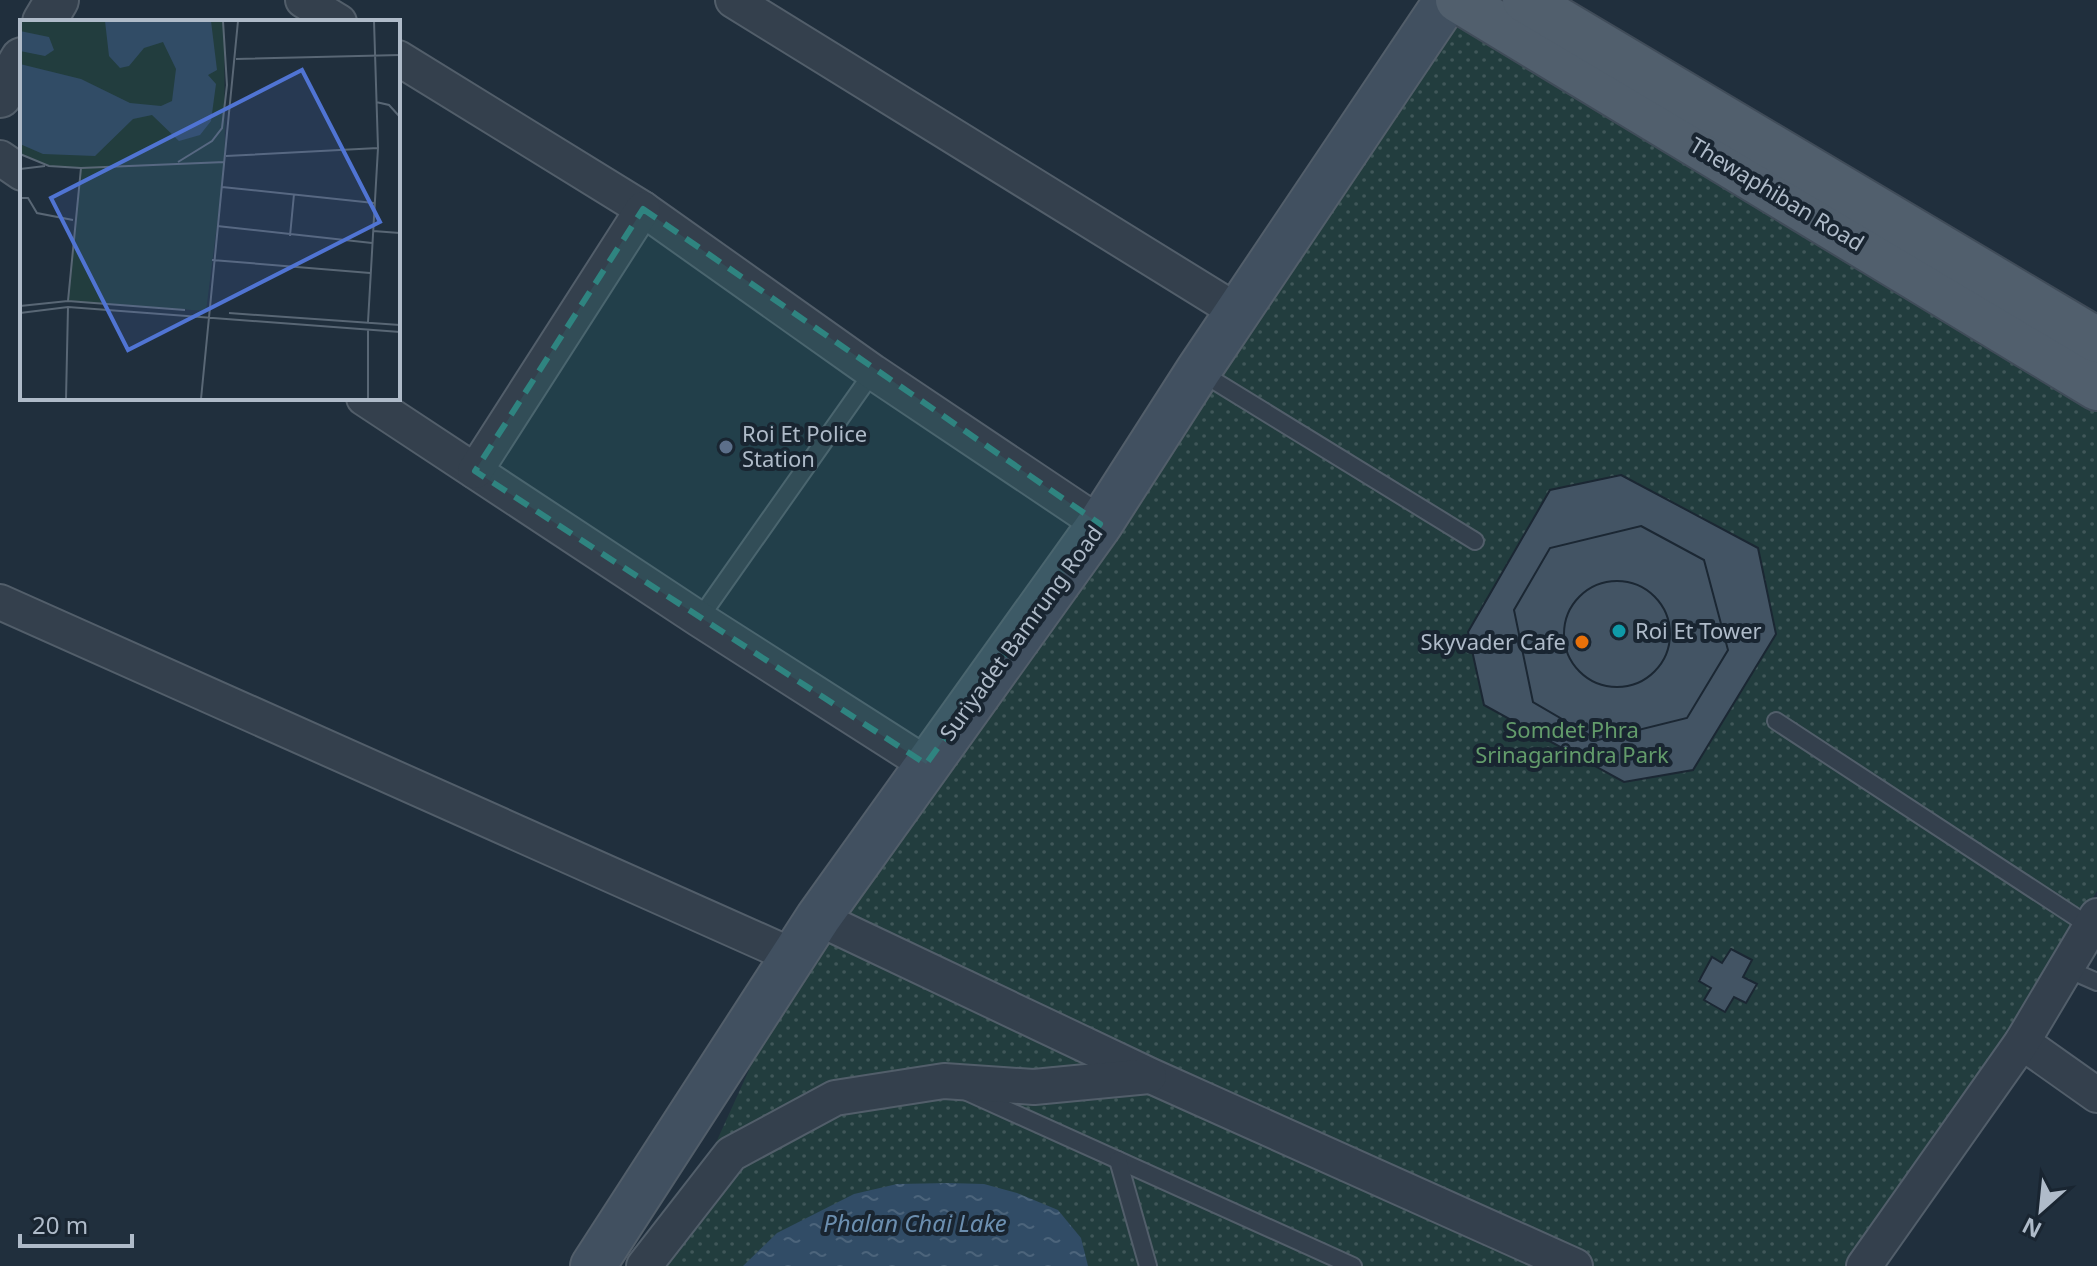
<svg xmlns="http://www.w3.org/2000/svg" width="2097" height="1266" font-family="'Noto Sans',sans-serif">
<defs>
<pattern id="park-dots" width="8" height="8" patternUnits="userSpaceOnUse" patternTransform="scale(2)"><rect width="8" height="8" fill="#223d3e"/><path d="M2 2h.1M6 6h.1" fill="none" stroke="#405759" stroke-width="1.8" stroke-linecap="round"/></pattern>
<pattern id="water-ripples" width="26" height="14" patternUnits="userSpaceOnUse" patternTransform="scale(2)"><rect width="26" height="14" fill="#314c66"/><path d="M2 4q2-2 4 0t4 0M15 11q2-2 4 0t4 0" fill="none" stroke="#4c647b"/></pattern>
</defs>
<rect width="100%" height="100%" fill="#202f3d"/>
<polygon fill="url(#park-dots)" points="1447,0 2097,388 2097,891 1857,1266 660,1266 818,918"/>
<polygon fill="url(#water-ripples)" points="948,1183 984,1184 1017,1193 1058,1210 1081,1238 1088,1266 743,1266 777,1233 854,1194 897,1184"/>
<g fill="#435464" stroke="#1b2733" stroke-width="2">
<polygon points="1621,475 1758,548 1776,634 1693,770 1624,782 1484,705 1468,632 1550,490"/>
<polygon points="1641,526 1704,560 1728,650 1687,718 1598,740 1533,702 1514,610 1550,548"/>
<circle cx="1617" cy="634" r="53"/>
<polygon points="1731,949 1752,960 1743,977 1757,984 1746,1003 1734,997 1725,1012 1704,1000 1711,988 1699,981 1712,957 1722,963"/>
</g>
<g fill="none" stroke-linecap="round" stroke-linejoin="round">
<defs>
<g id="service">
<polyline points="1200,372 1475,541"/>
<polyline points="699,619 873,372"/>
<polyline points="1776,721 2091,927"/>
<polyline points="2065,968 2097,982"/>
<polyline points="967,1092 1353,1266"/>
<polyline points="1118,1160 1148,1266"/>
</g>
<g id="minor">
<polyline points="303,0 339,22"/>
<polyline points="733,0 1238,312"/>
<polyline points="398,58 643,209 873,372 1100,524"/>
<polyline points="0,158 22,173"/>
<polyline points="364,398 699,619 926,764"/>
<polyline points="475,471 643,209"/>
<polyline points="0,602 793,956"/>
<polyline points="818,918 1151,1076 1575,1266"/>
<polyline points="2022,1042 2097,1095"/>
<polyline points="644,1266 731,1154 835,1098 944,1081 1034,1087 1149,1076"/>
<polyline points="1864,1266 2022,1042 2097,916"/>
</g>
<g id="tertiary">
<polyline points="44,22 57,0"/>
<polyline points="0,96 22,59"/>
</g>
<polyline id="secondary" points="593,1266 818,918 1100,524 1198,371 1447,0"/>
<g id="primary">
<polyline points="1458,0 2097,388"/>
<polyline points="1525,0 2097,340"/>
</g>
</defs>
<use href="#service" stroke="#525e6a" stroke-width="20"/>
<use href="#minor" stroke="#525e6a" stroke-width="38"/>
<use href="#tertiary" stroke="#525e6a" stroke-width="46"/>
<use href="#secondary" stroke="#525e6a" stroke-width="48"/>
<use href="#primary" stroke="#404c59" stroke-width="48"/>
<use href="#service" stroke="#34404d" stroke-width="16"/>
<use href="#minor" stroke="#34404d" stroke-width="34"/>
<use href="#tertiary" stroke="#34404d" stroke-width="42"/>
<use href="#secondary" stroke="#415060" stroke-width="44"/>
<use href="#primary" stroke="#515f6d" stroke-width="44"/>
</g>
<path fill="#2f8480" fill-opacity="0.2" stroke="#2f8480" stroke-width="6" stroke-dasharray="16 10" stroke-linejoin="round" d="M643,209L1100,524L926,764L475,471Z"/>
<circle fill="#5c6f8a" stroke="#192531" stroke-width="3" cx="726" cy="447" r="8"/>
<circle fill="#0f9aa8" stroke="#192531" stroke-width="3" cx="1619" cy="631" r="8"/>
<circle fill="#e8710a" stroke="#192531" stroke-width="3" cx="1582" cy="642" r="8"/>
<g text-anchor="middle" stroke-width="8" stroke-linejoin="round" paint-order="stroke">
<g font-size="22" fill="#afbbc9" stroke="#192531">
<text transform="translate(1777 194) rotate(31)" y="8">Thewaphiban Road</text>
<text transform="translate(1021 633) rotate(-54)" y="8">Suriyadet Bamrung Road</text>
</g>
<g font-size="22" fill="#afbbc9" stroke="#192531" text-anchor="start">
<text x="742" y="442">Roi Et Police<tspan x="742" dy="25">Station</tspan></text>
<text x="1635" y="639">Roi Et Tower</text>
<text x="1566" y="650" text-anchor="end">Skyvader Cafe</text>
</g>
<g font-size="22" fill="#639c6b" stroke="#192531">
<text x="1572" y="738">Somdet Phra<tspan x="1572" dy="25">Srinagarindra Park</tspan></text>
</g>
<g font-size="24" font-style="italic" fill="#6c8fb0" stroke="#192531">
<text x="915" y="1232">Phalan Chai Lake</text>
</g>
</g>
<g transform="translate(20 20)">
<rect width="380" height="380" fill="#202f3d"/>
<path d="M0,1H204L205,142L186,291L48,281L61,148L29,146L0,134Z" fill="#223d3e"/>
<path d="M85,1H191L197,50L188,55L196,64L191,101L180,115L159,121L132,95L113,99L75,136L23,134L0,124V44L61,59L110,83L141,86L152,81L156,49L143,22L124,28L109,46L100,48L89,36ZM0,11L29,17L34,30L25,36L0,31Z" fill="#314c66"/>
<path fill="none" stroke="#596775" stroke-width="2" d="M216,39L380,35M356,82L369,85L380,97M0,134L29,146L61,148L205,142M206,136L358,128M158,142L192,121L202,108L207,65L203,1M0,149L25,146M202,167L354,183M0,178H8L17,193L53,200M197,206L352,223M353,211L380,213M270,216L274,174M192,240L350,253M48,281L61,148M0,286L48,281L165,290M0,293L48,287L380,312M209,293L380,305M348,302L358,128L354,1M46,379L48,287M181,379L218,1M348,379V309"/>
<path fill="#5074d3" fill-opacity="0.15" stroke="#5074d3" stroke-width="4" d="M282,50L360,202L108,330L31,178Z"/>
<rect width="380" height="380" fill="none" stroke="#afbbc9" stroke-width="4"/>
</g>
<g transform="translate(2041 1210) rotate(207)" stroke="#192531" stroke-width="6" paint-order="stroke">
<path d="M0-6L14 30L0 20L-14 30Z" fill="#afbbc9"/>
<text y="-12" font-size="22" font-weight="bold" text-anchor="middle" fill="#afbbc9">N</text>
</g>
<path d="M20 1234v12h112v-12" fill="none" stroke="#afbbc9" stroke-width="4"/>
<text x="32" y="1234" font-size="24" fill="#afbbc9" stroke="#192531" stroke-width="6" paint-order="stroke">20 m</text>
</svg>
